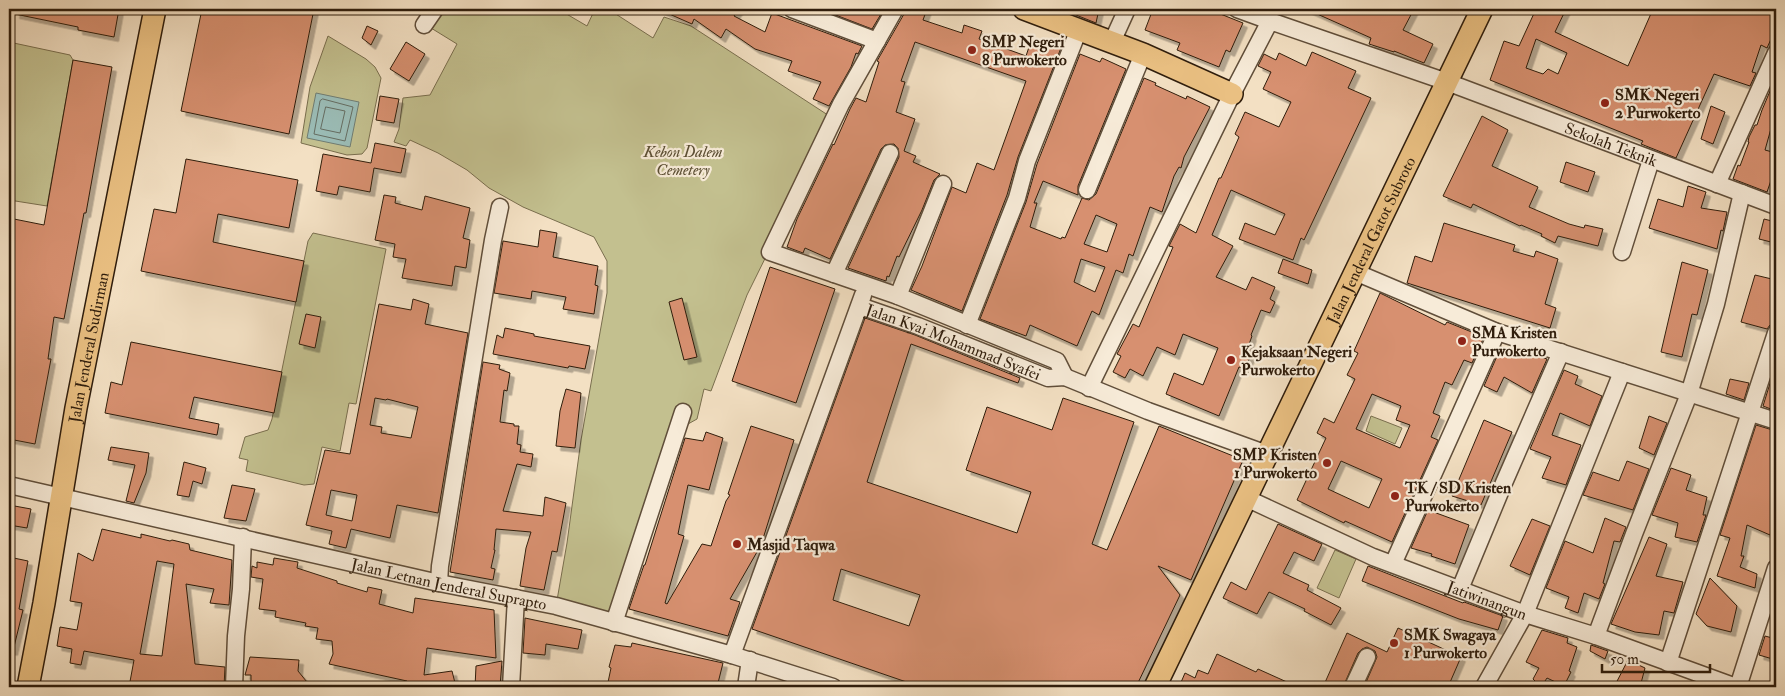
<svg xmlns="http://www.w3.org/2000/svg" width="1785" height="696" font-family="'IM FELL Double Pica',serif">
<defs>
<filter id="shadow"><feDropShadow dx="4.5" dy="4.5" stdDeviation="0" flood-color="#0004"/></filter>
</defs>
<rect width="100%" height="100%" fill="#f3e0c3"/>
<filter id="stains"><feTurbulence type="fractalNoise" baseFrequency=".004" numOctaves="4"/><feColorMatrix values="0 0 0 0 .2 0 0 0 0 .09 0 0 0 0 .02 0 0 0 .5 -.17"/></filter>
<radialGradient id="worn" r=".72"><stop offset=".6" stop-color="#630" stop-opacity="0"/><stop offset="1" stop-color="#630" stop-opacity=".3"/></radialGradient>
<g fill="#c3c08f" stroke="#796e4e">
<polygon points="444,9 558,9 587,26 595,9 608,9 653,38 664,17 691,26 834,119 747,295 711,391 704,389 697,419 670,434 614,623 556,606 567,543 581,440 607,293 607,261 594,237 523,207 489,188 467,170 438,153 410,140 406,146 394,142 399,129 403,98 430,95 457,44 431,28"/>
<polygon points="328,36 366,59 375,67 381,78 367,148 362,154 347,155 301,143 310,87"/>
<polygon points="9,42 70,55 73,60 47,206 9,200"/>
<polygon points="313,233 386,249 356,404 349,403 340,451 322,447 314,484 304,485 246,471 248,460 239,458 245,437 268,430 272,419 308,241"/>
<polygon points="1371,416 1402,428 1395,444 1366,431"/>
<polygon points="1335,550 1356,559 1339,598 1317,588"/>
</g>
<polygon fill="#9bbdb7" stroke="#707d73" points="316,93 359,102 350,147 307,138"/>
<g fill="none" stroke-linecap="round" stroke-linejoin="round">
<g stroke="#656d62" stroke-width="1">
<polygon points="323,99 353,107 345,141 314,134 320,101"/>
<polygon points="326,107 345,111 340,133 321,129"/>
</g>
</g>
<g fill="#d79070" stroke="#2f1d0c" fill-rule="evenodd" filter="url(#shadow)">
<polygon points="16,9 119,9 114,37 78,30 78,27 15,14"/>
<polygon points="202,9 314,9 289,134 181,111"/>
<polygon points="658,9 739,9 734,16 765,32 772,13 862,46 858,54 856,53 851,67 829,106 813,99 821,82 788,71 792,61 755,49 726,29 721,38 694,19 692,24"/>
<polygon points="820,9 884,9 872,29"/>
<polygon points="905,9 927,9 923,20 962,33 964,25 982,31 979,39 1026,56 1032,38 1061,48 1018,157 1007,195 962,311 911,290 922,266 952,187 966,193 977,163 994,170 1026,81 915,42 901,81 905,82 896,112 915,119 904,151 916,156 913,162 940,174 934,180 922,210 899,257 897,256 889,277 887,276 886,281 848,268 899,157 898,148 894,144 885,145 881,149 830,259 805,248 803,253 787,247 797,219 833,144 834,145 850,109 856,98 866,102 879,62 877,61 904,14"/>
<polygon points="1061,9 1099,9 1096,23"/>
<polygon points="1153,9 1208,9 1243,23 1230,52 1226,50 1219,67 1177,50 1180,43 1145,30"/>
<polygon points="1306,9 1414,9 1403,30 1433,44 1424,63 1394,51 1394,52 1369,44 1371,38"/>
<path d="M1536,9H1566L1555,32L1628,66L1653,9H1776V28L1767,48L1761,45L1752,72L1756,73L1750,86L1714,74L1676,158L1641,144L1643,141L1490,80L1504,41L1519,46ZM1536,39L1567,53L1558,74L1548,69L1543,74L1526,68Z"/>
<polygon points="367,26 378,31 371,45 362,38"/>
<polygon points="406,42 425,54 409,81 390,69"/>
<polygon points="1312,52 1356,71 1348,88 1371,98 1304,240 1301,238 1293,260 1239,239 1245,223 1275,235 1285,214 1231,190 1212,235 1233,246 1216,277 1246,290 1252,277 1275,287 1270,299 1275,302 1270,313 1261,310 1251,335 1252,336 1247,350 1252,352 1245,369 1239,367 1219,416 1166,394 1174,373 1203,385 1218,348 1183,334 1175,355 1157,347 1143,376 1130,369 1125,378 1113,372 1121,356 1117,354 1133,324 1139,327 1173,247 1169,246 1180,224 1196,233 1219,178 1221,178 1239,137 1235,134 1245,112 1279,127 1291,102 1263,89 1271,72 1258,66 1264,54 1276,60 1279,53 1306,66"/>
<path d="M1080,54L1100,62L1102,58L1126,69L1078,186V195L1043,181L1034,203H1037L1030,227L1061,239L1062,237L1065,238L1082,198L1089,200L1096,194L1144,78L1156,83L1155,85L1186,99L1187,96L1210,107L1184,157L1181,168L1179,167L1174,176L1162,212L1150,207L1133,256L1129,254L1123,273L1116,270L1099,315L1092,311L1077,346L1030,325L1026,336L980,319L1026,202L1037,164ZM1096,215L1117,224L1107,252L1084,244ZM1081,259L1105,267L1095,292L1074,282Z"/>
<polygon points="73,60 112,67 86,213 84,213 64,319 54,317 48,359 51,359 35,444 9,439 9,218 44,225"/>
<polygon points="1776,77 1776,127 1772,125 1765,150 1776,153 1776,166 1767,192 1733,179 1738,165 1740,166 1749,142 1748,142 1749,137 1755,125 1757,125 1762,110"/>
<polygon points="380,96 399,99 394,123 376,120"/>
<polygon points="1711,106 1725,112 1713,144 1701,139"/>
<polygon points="1482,116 1508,130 1492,166 1538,187 1529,207 1569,224 1584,228 1585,225 1603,229 1598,246 1558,236 1555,243 1541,236 1542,234 1521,225 1520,226 1473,204 1471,208 1443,196"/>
<polygon points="375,143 406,149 401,173 374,168 370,192 339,186 337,195 316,191 323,154 371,163"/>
<polygon points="186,159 298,180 289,228 218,214 213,242 304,261 296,302 141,271 154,209 176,213"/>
<polygon points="1566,162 1595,172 1588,192 1560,182"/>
<polygon points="1688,186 1706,192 1701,208 1727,212 1723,231 1721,230 1717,249 1649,228 1658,199 1683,207"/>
<polygon points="384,195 396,197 395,203 422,210 425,196 470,208 463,238 470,240 466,268 455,266 452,286 402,278 406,259 393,257 395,244 375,240"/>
<polygon points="1764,219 1776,222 1775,243 1759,239"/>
<polygon points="1444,223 1515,245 1513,251 1534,257 1536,251 1558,259 1545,304 1556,308 1550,328 1407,283 1415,256 1432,262"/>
<polygon points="540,230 557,233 553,257 598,266 595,285 598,286 594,314 563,309 566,297 532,291 531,299 494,293 503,241 538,247"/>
<polygon points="1283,259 1312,270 1308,284 1278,273"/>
<polygon points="1682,262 1708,270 1697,315 1692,314 1682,357 1661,352"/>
<polygon points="770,267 835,289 796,403 732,381"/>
<polygon points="1755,275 1776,280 1776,291 1771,311 1776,311 1776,323 1770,325 1767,329 1741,322"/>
<path d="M1380,293L1445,325L1447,322L1484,337L1472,363L1464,360L1452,385L1445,382L1433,413L1440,416L1431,437L1438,440L1392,542L1345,521L1344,523L1297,500L1326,438L1317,433L1324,418L1334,423L1355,379L1347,375L1358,353L1354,351ZM1372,394L1401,406L1396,420L1410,425L1400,448L1356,429ZM1341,461L1382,479L1369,508L1328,489Z"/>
<polygon points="682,298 697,357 684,360 669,302"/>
<path d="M413,299L429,304L425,324L468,333L438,513L397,505L390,538L351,529L346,548L329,544L332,531L306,525L325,450L350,454L379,304L411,310ZM375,398L386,400L387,399L418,407L411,438L381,433L382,427L370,425ZM331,490L357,495L352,521L326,515Z"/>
<polygon points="306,314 321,317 315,348 299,344"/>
<path d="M865,318L915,335L1020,378L1018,383L911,344L867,482L1017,533L1031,492L966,470L987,407L1052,430L1063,398L1134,422L1092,544L1107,550L1159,426L1243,460L1191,580L1158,566L1180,595L1136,687H921L752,629ZM841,569L920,595L909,626L833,600Z"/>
<polygon points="505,328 534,334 534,336 590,346 585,369 569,366 568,368 493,354 497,335 503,338"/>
<polygon points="131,342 282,372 274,413 194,397 189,418 219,424 217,435 105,413 111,382 122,385"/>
<polygon points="1501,347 1524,355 1526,352 1547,359 1532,393 1504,377 1497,392 1484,386"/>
<polygon points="483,362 500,365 499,369 510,373 507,391 504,390 500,422 514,424 514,426 519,426 517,444 521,445 520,452 533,454 531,467 517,464 503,511 543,516 545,497 566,503 557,552 552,551 544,590 520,586 526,548 531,532 496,529 494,550 495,550 491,568 495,569 493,580 450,572"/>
<polygon points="1776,364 1776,411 1763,406"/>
<polygon points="1564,370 1578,376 1575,384 1602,396 1590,426 1560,413 1552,435 1581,445 1566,485 1542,478 1551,457 1530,449"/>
<polygon points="1730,379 1749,383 1744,400 1726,394"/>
<polygon points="566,389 581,393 575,448 556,446 560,411"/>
<polygon points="1649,416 1667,423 1654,455 1639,448"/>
<polygon points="1484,420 1512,432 1481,505 1452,496"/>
<polygon points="1756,425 1776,431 1776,441 1771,461 1776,462 1776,525 1773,524 1770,535 1747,525 1741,556 1744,556 1740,567 1757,574 1755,588 1717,576 1730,538 1720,535"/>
<polygon points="751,426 794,440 761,545 730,599 740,602 728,636 629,609 644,565 645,565 685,438 703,441 706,432 723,438 709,490 688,485 678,534 684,536 665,603 667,604 702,544 711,546 726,501 730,495 728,494"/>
<polygon points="111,447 149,453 146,473 134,503 126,501 135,465 108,460"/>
<polygon points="1627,461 1649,469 1633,510 1583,495 1593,472 1619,481"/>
<polygon points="184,462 206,468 202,484 193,481 189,497 177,495"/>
<polygon points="1671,468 1691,475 1686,490 1707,497 1703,515 1706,515 1697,542 1675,537 1678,523 1652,515"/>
<polygon points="232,485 255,489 246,521 224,518"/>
<polygon points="9,505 31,509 27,528 9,525"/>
<polygon points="1428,510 1469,525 1455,564 1431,556 1432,554 1411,548"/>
<polygon points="1605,518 1626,527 1620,542 1614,541 1603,583 1605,584 1599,599 1584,593 1578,613 1565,608 1569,597 1546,588 1565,541 1593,553"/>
<polygon points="1532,519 1550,526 1530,575 1510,566"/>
<polygon points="1278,524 1322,544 1314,561 1294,552 1283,573 1309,585 1307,590 1341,608 1331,625 1304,611 1305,609 1269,592 1257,614 1223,598 1231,582 1246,590"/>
<path d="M102,529L141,538V534L170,541L172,540L189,544L190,550L232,560L229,605L210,603L214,589L186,584L195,664L225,667L224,687H129L134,660L84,651L81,665L70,663L72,649L57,646L60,627L77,630L82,603L70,601L78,553L93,561ZM157,561L174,564L162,656L140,654Z"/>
<polygon points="1649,537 1667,544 1656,576 1683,582 1674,613 1664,611 1659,635 1635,632 1611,624"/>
<polygon points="9,557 28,561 19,609 23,610 13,651 9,650"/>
<polygon points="274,558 298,562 297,568 337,581 337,583 367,592 368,587 382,590 379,604 413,613 415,598 494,610 496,658 427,648 424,675 452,671 456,687 406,687 407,681 329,664 333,654 332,641 316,639 318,628 305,626 306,623 275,617 276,611 259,609 263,579 251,577 252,566 257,568 257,562 273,565"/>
<polygon points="1368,566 1463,603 1464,602 1503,616 1498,630 1459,619 1362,581"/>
<polygon points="1710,578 1737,606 1731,632 1707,626 1696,614"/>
<polygon points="525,618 582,630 578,649 546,644 545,655 523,653"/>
<polygon points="1398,628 1461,657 1448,687 1364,687 1377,657 1375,651 1367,647 1362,649 1358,653 1343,687 1323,687 1347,633 1387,652"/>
<polygon points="1542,630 1568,638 1567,643 1577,647 1569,671 1571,672 1564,686 1547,678 1541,687 1533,679 1539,668 1526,662"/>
<polygon points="1765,636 1776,639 1776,660 1759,655"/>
<polygon points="632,643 723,663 717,687 607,687 611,668 609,667 615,645 631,647"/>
<polygon points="1591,645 1608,651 1605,659 1590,651"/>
<polygon points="1217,654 1256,672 1258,669 1298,687 1179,687 1185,673 1195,678 1198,670 1208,674"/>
<polygon points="250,657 299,660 298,671 311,687 251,687 251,675 245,675"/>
<polygon points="1628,660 1645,668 1640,687 1614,687"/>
<polygon points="502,661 500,687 475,687 476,666"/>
</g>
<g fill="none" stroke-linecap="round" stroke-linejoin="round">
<defs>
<g id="minor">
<polyline points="792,9 877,41"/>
<polyline points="895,9 841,104 770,252 898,296 1057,361 1065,377"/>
<polyline points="1237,9 1270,21"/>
<polyline points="424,25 435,9"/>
<polyline points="1112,42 1127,9"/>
<polyline points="1717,184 1776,53"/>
<polyline points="1087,190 1143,54"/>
<polyline points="1622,252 1651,160"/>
<polyline points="1355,272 1497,332 1776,421"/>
<polyline points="834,274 890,153"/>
<polyline points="898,296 943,184"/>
<path id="s1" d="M860,306L918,326L1048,378L1065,377L1148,411L1267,454"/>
<polyline points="967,325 1017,198 1027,161 1079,29"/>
<path id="s2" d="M1089,388L1232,94L1270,21L1447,82L1776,206"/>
<path id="s3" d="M9,485L439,583L556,606L732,655L833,687"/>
<path id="s4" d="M1246,498L1373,557L1525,614L1596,636L1736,687"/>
<polyline points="1393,564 1497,332"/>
<polyline points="439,583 440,566 493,240 500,207"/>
<polyline points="1460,589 1503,485 1561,352"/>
<polyline points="614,623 683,412"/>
<polyline points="1596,636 1634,534 1689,394 1716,304 1742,193"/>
<polyline points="732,655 863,295"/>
<polyline points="1668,663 1776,333"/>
<polyline points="234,687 236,636 241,589 243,537"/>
<polyline points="511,687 516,598"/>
<polyline points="746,687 750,660"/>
<polyline points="1353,687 1367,657"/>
<polyline points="1484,687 1525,614 1622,372"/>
<polyline points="1738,687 1776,568"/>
</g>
<g id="major">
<polyline points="1024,9 1143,54 1232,94"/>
<path id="s5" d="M28,687L44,603L76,408L155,9"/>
<path id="s6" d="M1155,687L1482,9"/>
</g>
</defs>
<use href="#minor" stroke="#604e3a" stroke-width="19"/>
<use href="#major" stroke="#2f1d0c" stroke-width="24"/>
<use href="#minor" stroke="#f7ebd8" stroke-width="16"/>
<use href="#major" stroke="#eac082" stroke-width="21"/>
</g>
<g fill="#8f2418" stroke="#f7ebd8" stroke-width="2">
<circle cx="972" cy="50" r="5"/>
<circle cx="1605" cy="103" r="5"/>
<circle cx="1462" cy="341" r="5"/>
<circle cx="1231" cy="360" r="5"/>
<circle cx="1327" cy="463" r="5"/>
<circle cx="1395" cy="496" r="5"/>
<circle cx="737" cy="544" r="5"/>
<circle cx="1394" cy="643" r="5"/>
</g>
<g text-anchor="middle" stroke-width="4.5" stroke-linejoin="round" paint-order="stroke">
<g font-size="16" font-weight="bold" fill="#2f1d0c" stroke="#f7ebd8" text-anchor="start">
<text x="982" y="47">SMP Negeri<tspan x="982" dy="18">8 Purwokerto</tspan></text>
<text x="1615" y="100">SMK Negeri<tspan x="1615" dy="18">2 Purwokerto</tspan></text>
<text x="1472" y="338">SMA Kristen<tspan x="1472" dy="18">Purwokerto</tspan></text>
<text x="1241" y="357">Kejaksaan Negeri<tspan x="1241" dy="18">Purwokerto</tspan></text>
<text x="1317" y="460" text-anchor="end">SMP Kristen<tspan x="1317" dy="18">1 Purwokerto</tspan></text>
<text x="1405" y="493">TK / SD Kristen<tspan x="1405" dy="18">Purwokerto</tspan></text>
<text x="747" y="550">Masjid Taqwa</text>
<text x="1404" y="640">SMK Swagaya<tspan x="1404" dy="18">1 Purwokerto</tspan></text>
</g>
<g font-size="16" fill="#2f1d0c" stroke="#f7ebd8">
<text dy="6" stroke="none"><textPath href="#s2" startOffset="772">Sekolah Teknik</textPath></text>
<text dy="6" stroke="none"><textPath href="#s6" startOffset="496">Jalan Jenderal Gatot Subroto</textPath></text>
<text dy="6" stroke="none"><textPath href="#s1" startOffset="100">Jalan Kyai Mohammad Syafei</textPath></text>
<text dy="6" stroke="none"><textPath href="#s5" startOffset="345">Jalan Jenderal Sudirman</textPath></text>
<text dy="6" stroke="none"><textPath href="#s3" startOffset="451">Jalan Letnan Jenderal Suprapto</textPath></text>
<text dy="6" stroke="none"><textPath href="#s4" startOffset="262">Jatiwinangun</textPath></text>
</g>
<g font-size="16" font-style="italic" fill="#5b4e33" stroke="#f7ebd8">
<text x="683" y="157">Kebon Dalem<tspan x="683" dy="18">Cemetery</tspan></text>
</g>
</g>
<rect width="1785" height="696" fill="none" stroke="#f3e0c3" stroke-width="30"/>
<rect x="10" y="10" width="1765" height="676" fill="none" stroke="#2f1d0c" stroke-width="2.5"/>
<rect x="15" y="15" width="1755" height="666" fill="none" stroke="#2f1d0c"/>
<path d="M1602 664v8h108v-8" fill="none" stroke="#2f1d0c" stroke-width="2.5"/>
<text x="1610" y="664" font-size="15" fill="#2f1d0c" stroke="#f7ebd8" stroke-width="4" paint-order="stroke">50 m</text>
<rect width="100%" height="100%" filter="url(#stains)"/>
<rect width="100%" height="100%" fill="url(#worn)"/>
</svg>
